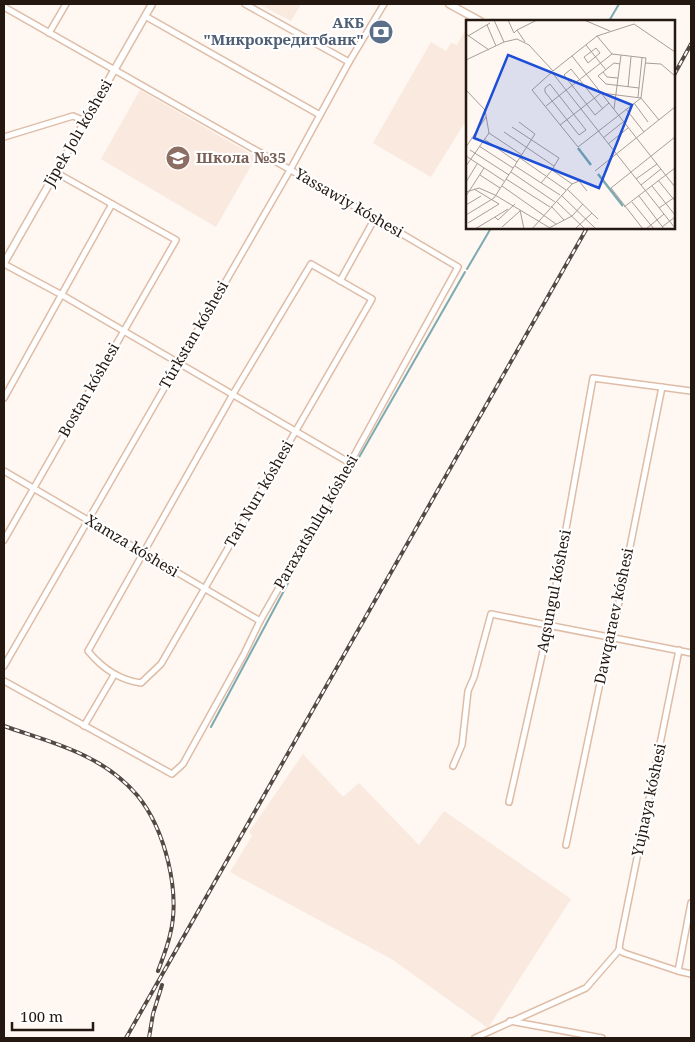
<svg xmlns="http://www.w3.org/2000/svg" width="695" height="1042" font-family="'Noto Serif',serif">
<rect width="100%" height="100%" fill="#fef7f2"/>
<g fill="#fae9de">
<polygon points="259,4 301,4 291,21"/>
<polygon points="467,27 467,119 431,177 373,143 431,42 446,51 451,43 457,45"/>
<polygon points="140,90 256,157 216,227 101,159"/>
<polygon points="303,754 343,797 359,783 419,845 444,811 571,899 488,1028 393,960 230,872 252,836 249,832"/>
</g>
<g fill="none" stroke-linecap="round" stroke-linejoin="round">
<g stroke="#7baab0" stroke-width="2">
<polyline points="609,21 619,4"/>
<polyline points="467,269 491,228"/>
<polyline points="211,727 302,557 465,272"/>
</g>
<defs>
<g id="minor">
<polyline points="245,4 349,62"/>
<polyline points="4,7 375,218 458,267 350,463 260,621 244,654 183,764 172,774 4,681"/>
<polyline points="145,16 320,115"/>
<polyline points="49,33 66,4"/>
<polyline points="4,137 73,116 85,121"/>
<polyline points="4,264 62,295 350,463"/>
<path d="M311,264L372,299L161,664L141,683C119,680 102,668 88,651L233,394Z"/>
<polyline points="340,281 375,218"/>
<polyline points="4,398 112,204"/>
<polyline points="4,471 260,621"/>
<polyline points="4,540 176,240 55,172"/>
<polyline points="4,666 290,170 349,62 384,4"/>
<polyline points="84,726 114,675"/>
<polyline points="453,766 462,745 468,691 474,677 491,614 691,653"/>
<polyline points="509,802 549,624 593,378 691,391"/>
<polyline points="566,845 600,683 612,637 662,387"/>
<polyline points="619,950 620,942 679,650"/>
<polyline points="619,950 624,953 678,971 691,974"/>
<polyline points="678,971 691,903"/>
<polyline points="510,1021 602,1038"/>
<polyline points="475,1038 586,988 619,950"/>
</g>
<g id="tertiary">
<polyline points="449,4 480,21"/>
<polyline points="4,263 152,4"/>
</g>
</defs>
<use href="#minor" stroke="#dfbca6" stroke-width="8"/>
<use href="#tertiary" stroke="#dfbca6" stroke-width="9"/>
<use href="#minor" stroke="#fff" stroke-width="5"/>
<use href="#tertiary" stroke="#fff" stroke-width="6"/>
<defs>
<g id="rail">
<polyline points="674,75 691,44"/>
<path d="M4,726C32,736 63,744 89,758C107,767 124,780 137,795C165,829 181,892 170,935C167,948 162,960 158,971"/>
<polyline points="126,1038 587,228"/>
<polyline points="149,1038 153,1014 162,985"/>
</g>
</defs>
<use href="#rail" stroke="#544942" stroke-width="4"/>
<use href="#rail" stroke="#fff" stroke-width="2" stroke-dasharray="5.5" stroke-linecap="butt"/>
</g>
<defs>
<symbol id="bank-disc" viewBox="-11 -11 22 22"><circle r="9.5" fill="#5c6f8a" stroke="#fff"/><path d="M-6-4H6V4H-6ZM0-2.3a2.3 2.3 0 1 0 0 4.6a2.3 2.3 0 1 0 0-4.6Z" fill="#fff"/></symbol>
<symbol id="school-disc" viewBox="-11 -11 22 22"><circle r="9.5" fill="#8d6e63" stroke="#fff"/><path d="M0-5L7-2L0 1L-7-2ZM-4 1L0 2.5L4 1V4Q0 6-4 4Z" fill="#fff"/></symbol>
</defs>
<g fill-rule="evenodd">
<use href="#bank-disc" x="367" y="18" width="28" height="28"/>
<use href="#school-disc" x="164" y="144" width="28" height="28"/>
</g>
<g text-anchor="middle" stroke-width="4.5" stroke-linejoin="round" paint-order="stroke">
<g font-size="15" font-weight="bold" fill="#4e5e75" stroke="#fff" text-anchor="end">
<text x="364" y="28">АКБ<tspan x="364" dy="17">"Микрокредитбанк"</tspan></text>
</g>
<g font-size="15" fill="#241810" stroke="#fff">
<text transform="translate(78 133) rotate(-60)" y="5">Jipek Jolı kóshesi</text>
<text transform="translate(349 203) rotate(30)" y="5">Yassawiy kóshesi</text>
<text transform="translate(194 335) rotate(-60)" y="5">Túrkstan kóshesi</text>
<text transform="translate(89 390) rotate(-60)" y="5">Bostan kóshesi</text>
<text transform="translate(259 494) rotate(-60)" y="5">Tań Nurı kóshesi</text>
<text transform="translate(316 522) rotate(-60)" y="5">Paraxatshılıq kóshesi</text>
<text transform="translate(132 546) rotate(31)" y="5">Xamza kóshesi</text>
<text transform="translate(554 591) rotate(-79)" y="5">Aqsungul kóshesi</text>
<text transform="translate(614 616) rotate(-78)" y="5">Dawqaraev kóshesi</text>
<text transform="translate(649 800) rotate(-78)" y="5">Yujnaya kóshesi</text>
</g>
<g font-size="15" font-weight="bold" fill="#785e54" stroke="#fff" text-anchor="start">
<text x="196" y="163">Школа №35</text>
</g>
</g>
<g transform="translate(466 20)">
<rect width="209" height="209" fill="#fef7f2"/>
<path fill="none" stroke="#7baab0" stroke-width="2.5" d="M112,128L125,145M132,154L157,186"/>
<path fill="none" stroke="#a79e98" stroke-width="1" d="M28,0L38,22M42,0L48,13L51,10L59,22M118,0L144,11M21,5L30,26M51,10L71,0M0,14L23,30M2,16L24,3M131,16L146,34M120,25L140,50M130,28L134,33L122,43L118,37ZM106,36L209,167M0,40L38,22L51,19L63,25L87,51L131,16L168,4L209,32M179,43L195,44L209,56M154,44L148,43L132,56L140,64L173,68M85,51L209,208M86,52L66,70L112,127L175,78L180,38L146,34M137,52L141,57L152,58M84,64L120,110L113,115L79,72V68ZM162,67L165,37M0,70L19,90L23,113M172,77L176,38M168,83L182,102M80,86L146,34M137,89L105,49L98,55L129,95L143,83M148,89L155,35M160,89L178,112M94,105L135,73L175,78L193,100M46,107L93,138L86,150M38,112L88,146M23,113L56,135M137,118L157,102M18,119L51,142M142,124L162,108M13,126L47,148M0,127L20,97M4,130L43,155M0,136L38,161M54,138L100,170M0,146L23,113M49,146L94,175M129,151L209,87M45,152L89,182M14,155L34,168M40,159L84,187M170,159L191,144M192,160L209,181M0,162L11,144M75,163L86,150L106,164M175,165L195,149M36,166L90,204M186,166L209,195M101,169L132,199M0,172L13,168L29,175L84,208M95,175L130,209M0,176L18,148M173,176L198,209M90,181L119,209M166,182L188,209M0,185L15,176M85,186L98,200M158,187L209,148M193,188L209,177M54,190L58,209M0,195L28,178L69,114L53,102M29,197L42,189M32,200L49,184M2,203L33,184L8,169M36,207L54,191M196,207L209,197M83,208L106,196L117,184M9,209L29,197L32,200M66,209L106,164L113,161L121,171M109,209L126,193M177,209L145,168L209,117M180,209L198,194"/>
<path fill="#1d4ed8" fill-opacity="0.15" stroke="#1d4ed8" stroke-width="2.5" d="M42,35L166,85L133,168L8,118Z"/>
<rect width="209" height="209" fill="none" stroke="#241810" stroke-width="2.5"/>
</g>
<rect width="695" height="1042" fill="none" stroke="#241810" stroke-width="10"/>
<path d="M12 1022v8h81v-8" fill="none" stroke="#241810" stroke-width="2.5"/>
<text x="20" y="1022" font-size="15" fill="#241810" stroke="#ffffff" stroke-width="4" paint-order="stroke">100 m</text>
</svg>
